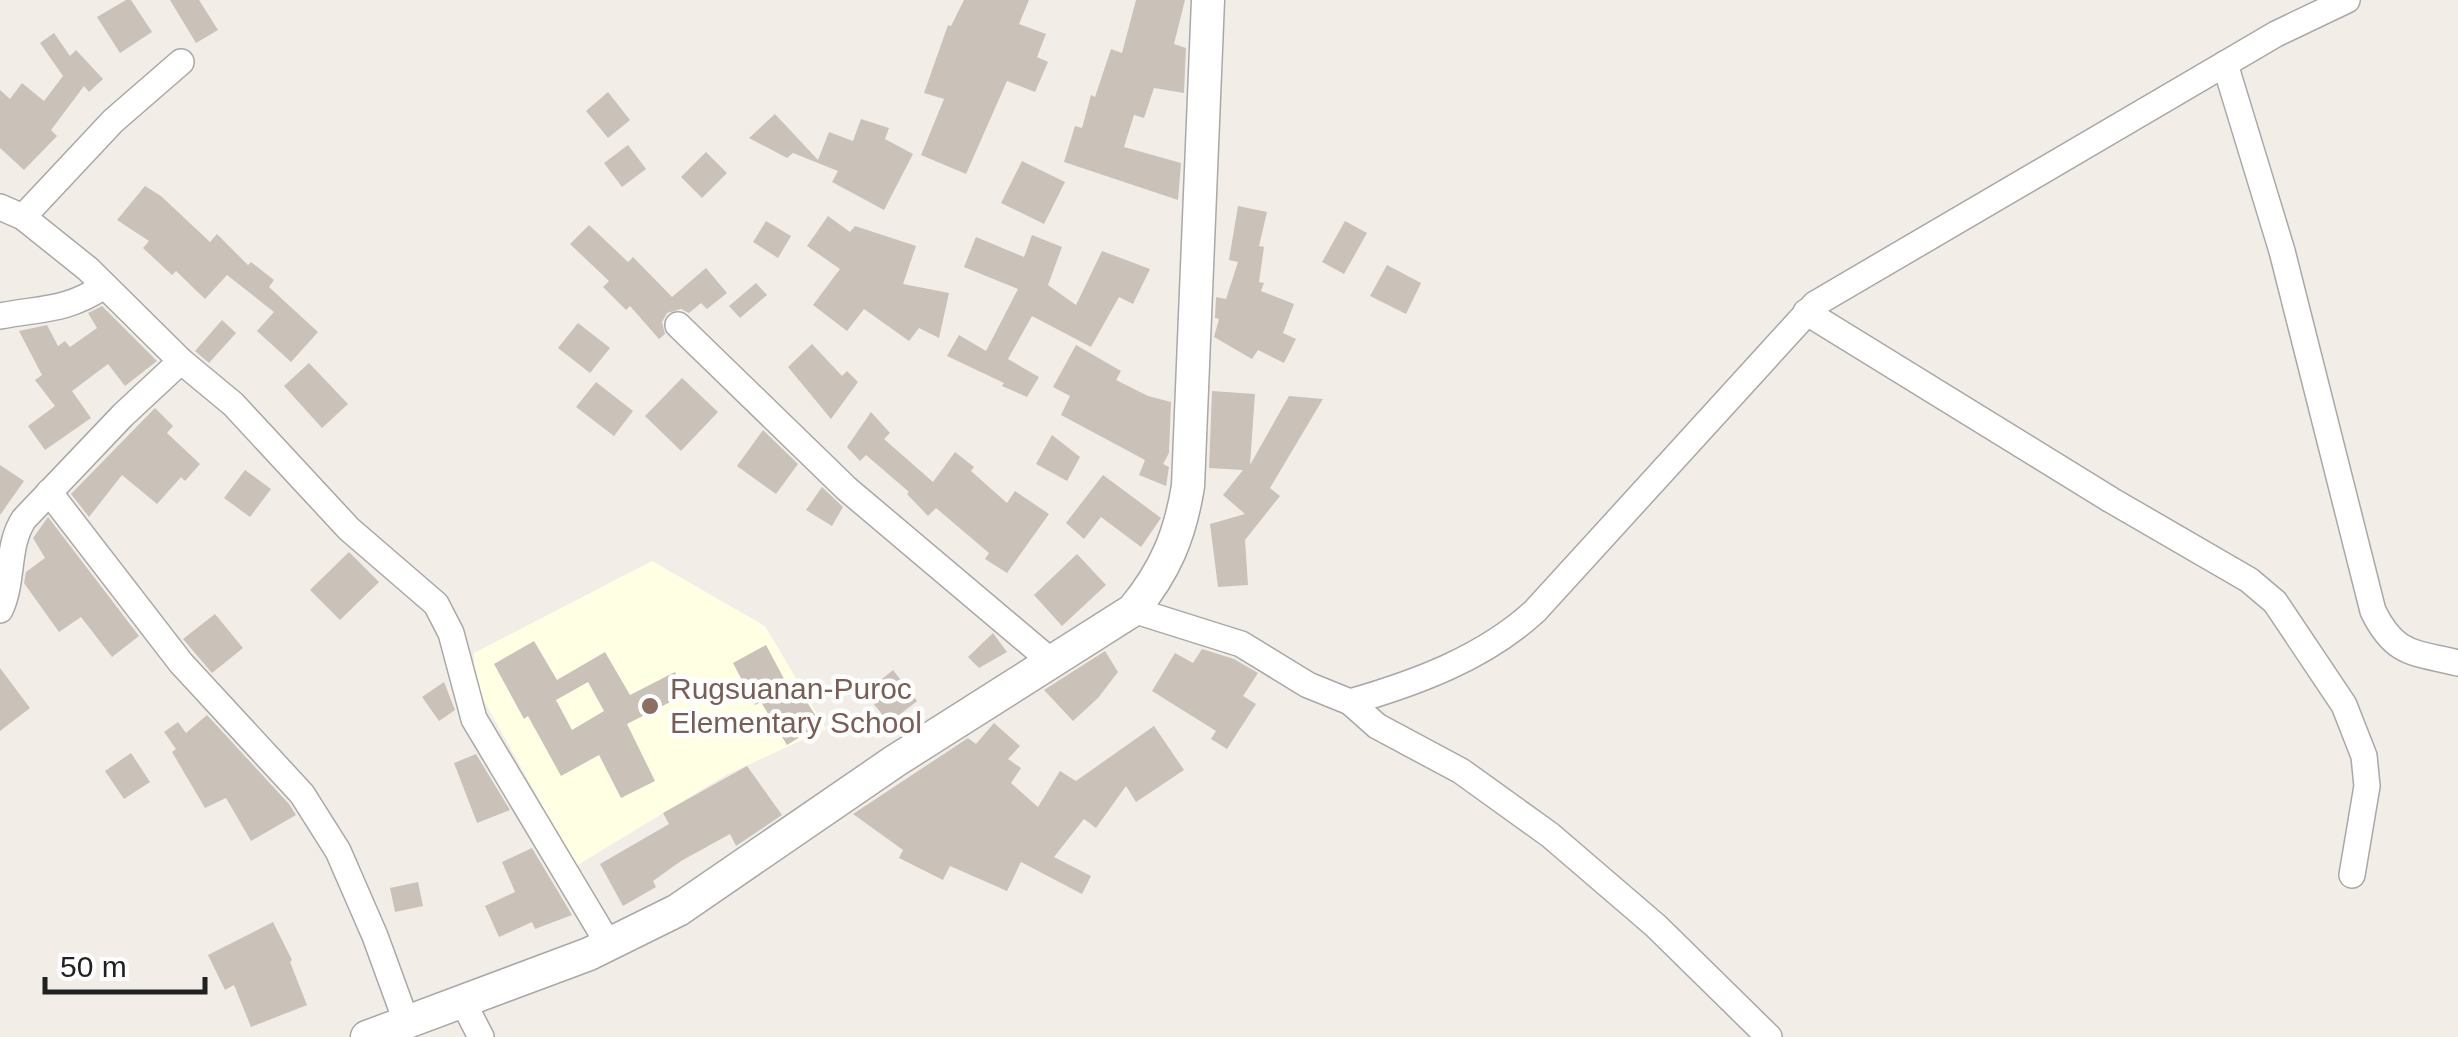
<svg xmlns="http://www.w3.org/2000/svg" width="2458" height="1037" font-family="Helvetica,sans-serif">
<rect width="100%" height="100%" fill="#f2eee7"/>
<polygon fill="#ffffe3" points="652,561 765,626 826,729 726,775 576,866 474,683 474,653"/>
<g fill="#cac1b9" fill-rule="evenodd">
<polygon points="126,0 131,0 152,32 120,53 97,17"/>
<polygon points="170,0 199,0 218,30 196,43"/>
<polygon points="964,0 1029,0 1019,24 1046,34 1037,57 1048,62 1035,92 1007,81 966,174 921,155 944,99 924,93 948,25 951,26"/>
<polygon points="1136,0 1185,0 1174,44 1186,48 1184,93 1154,88 1144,118 1134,115 1124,147 1181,163 1178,200 1064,162 1075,126 1082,128 1091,95 1095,97 1111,49 1122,53"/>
<polygon points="54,33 70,56 76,50 103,79 89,92 84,86 51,130 57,136 24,170 0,148 0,90 10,99 22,83 44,101 63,76 40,43"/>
<polygon points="608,92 630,120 608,138 586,111"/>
<polygon points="775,114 818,160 829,132 853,141 861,119 889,128 885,139 913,154 884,210 832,182 838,171 793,153 787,158 749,138"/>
<polygon points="628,145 646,169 622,187 604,163"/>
<polygon points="706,152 727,173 702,198 681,177"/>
<polygon points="1022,161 1065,182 1044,224 1001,203"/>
<polygon points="145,186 161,196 210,242 217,234 248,265 251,262 274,280 269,287 318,332 291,362 257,331 274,312 227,275 205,299 176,271 172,275 143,248 149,241 117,220"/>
<polygon points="1238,206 1267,212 1259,246 1264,247 1259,282 1264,283 1261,291 1294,304 1283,333 1296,339 1284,363 1258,350 1252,359 1214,337 1219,319 1215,318 1216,297 1226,299 1238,262 1229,260"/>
<polygon points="828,216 850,232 855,226 916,246 903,284 949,293 939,338 919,328 909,341 864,309 847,331 813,305 840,269 807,246"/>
<polygon points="766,221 791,236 778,258 753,242"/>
<polygon points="1345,221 1367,233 1344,274 1322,262"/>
<polygon points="589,225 628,262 633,257 672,297 706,268 727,293 707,309 701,303 689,313 681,309 667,313 662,322 665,334 659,339 630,306 626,310 603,287 609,281 570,244"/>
<polygon points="1032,235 1062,247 1048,285 1076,305 1102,251 1150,269 1133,304 1119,297 1091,347 1032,316 1008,359 1039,377 1027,397 1002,386 1004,383 947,356 959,335 986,351 1018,289 964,267 976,237 1024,257"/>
<polygon points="1387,265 1421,283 1406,314 1370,296"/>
<polygon points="756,283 767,295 740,318 729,306"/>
<polygon points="102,306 157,361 125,386 108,364 72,391 91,418 45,450 28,426 55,406 35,380 42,375 19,331 47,325 58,346 65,341 70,347 97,328 88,313"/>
<polygon points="222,320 236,333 209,363 195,351"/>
<polygon points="578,323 610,348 590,373 558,348"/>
<polygon points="812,344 842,376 847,371 858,382 831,419 788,367"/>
<polygon points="1076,345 1121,371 1116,380 1148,396 1171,402 1169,453 1163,464 1169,467 1166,486 1139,475 1145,460 1061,415 1070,396 1053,387"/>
<polygon points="309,363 348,404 322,428 284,386"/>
<polygon points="682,378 718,412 681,451 645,416"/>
<polygon points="596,382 633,411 614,436 576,407"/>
<polygon points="1212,391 1255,394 1250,465 1289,396 1323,399 1270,488 1280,496 1245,540 1248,585 1218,587 1210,524 1245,514 1223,495 1243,470 1209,468"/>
<polygon points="155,408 173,426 167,433 200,464 185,481 181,477 157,504 122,475 89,517 71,494"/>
<polygon points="871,412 890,433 884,439 933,482 955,452 974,467 971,471 1007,503 1015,491 1049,514 1007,573 985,559 989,553 936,508 928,516 907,494 909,492 866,455 860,461 847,447"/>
<polygon points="763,430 798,464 776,494 737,466"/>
<polygon points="1052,435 1080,457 1067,481 1036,464"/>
<polygon points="0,465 24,481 0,515"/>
<polygon points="245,470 271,489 250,517 224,498"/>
<polygon points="1103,475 1161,518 1141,547 1101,517 1084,539 1066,523"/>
<polygon points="822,487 843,507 832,526 806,510"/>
<polygon points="48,517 139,636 112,657 81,617 59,632 24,583 26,572 45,558 33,538"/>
<polygon points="349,552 379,582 340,620 310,590"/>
<polygon points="1077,554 1106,585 1062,626 1034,595"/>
<polygon points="215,614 243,648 212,673 183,639"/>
<polygon points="993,633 1007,652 979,668 968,657"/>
<path d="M534,641L557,680L605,652L630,695L675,672L686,694L627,724L655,781L621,798L599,755L561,776L528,716L524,719L494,664ZM588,682L604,711L572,730L556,700Z"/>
<polygon points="766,645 791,692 798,688 821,724 787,745 761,702 755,705 733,663"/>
<polygon points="1202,649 1234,659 1258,673 1243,696 1256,704 1227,749 1211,739 1216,731 1152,691 1175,653 1193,663"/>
<polygon points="1105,651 1118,672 1098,698 1073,721 1044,690"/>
<polygon points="0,668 30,708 0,731"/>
<polygon points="893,670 917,701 889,723 865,693"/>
<polygon points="444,682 455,710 439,721 422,697"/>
<polygon points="207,715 289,804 296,815 251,841 226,798 205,808 172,752 176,749 164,732 178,722 186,733"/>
<polygon points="994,723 1020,746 1008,759 1021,768 1011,783 1038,807 1060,771 1076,781 1154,726 1184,770 1136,802 1126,786 1096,828 1084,819 1054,857 1091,876 1082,894 1021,862 1007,891 950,866 943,880 899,858 903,850 853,814 968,738 976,744"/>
<polygon points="131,753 150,782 124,799 105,771"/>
<polygon points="476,754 510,810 477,823 454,763"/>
<polygon points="747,766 782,815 736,846 730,834 681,861 653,881 656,887 623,906 600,864 669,824 663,813"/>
<polygon points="532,848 572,915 535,929 532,922 499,937 485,906 515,892 502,862"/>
<polygon points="418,882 423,906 395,912 390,888"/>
<polygon points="273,922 292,960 290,962 307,1005 251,1027 234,985 225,990 208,955"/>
</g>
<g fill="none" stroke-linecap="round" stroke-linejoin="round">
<defs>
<g id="minor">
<path d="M2225,64L2282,251L2373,611C2395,656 2414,652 2458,663"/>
<polyline points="0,207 23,217 88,269 181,361 233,404 349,529 436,604 451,633 474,719 609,945"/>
<polyline points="23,217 113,121 181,62"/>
<polyline points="1806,312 2111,500 2249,580 2275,602 2344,705 2364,756 2367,786 2352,875"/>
<path d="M0,316C42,308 67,311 104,286"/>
<polyline points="678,325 847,489 1052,662"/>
<polyline points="49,492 181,663 302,794 338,851 375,936 406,1021"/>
<path d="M0,610C14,581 6,546 24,519L123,415L181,361"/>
<path d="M1133,610L1241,644L1308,685L1350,702C1416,683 1484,658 1535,611L1815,304L2276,34L2347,0"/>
<polyline points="1350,702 1377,726 1461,771 1550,835 1656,926 1769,1037"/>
<polyline points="463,1002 481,1037"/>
</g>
<path id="tertiary" d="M367,1037L589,954L678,910L895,761L1133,610C1165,571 1180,536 1188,486L1208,0"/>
</defs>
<use href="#minor" stroke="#a8a8a8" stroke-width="28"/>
<use href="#tertiary" stroke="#a8a8a8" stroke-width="35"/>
<use href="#minor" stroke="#fff" stroke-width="25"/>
<use href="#tertiary" stroke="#fff" stroke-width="32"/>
</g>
<circle fill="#8d6e63" stroke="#fff" stroke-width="4" cx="650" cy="706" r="10"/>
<g text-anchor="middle" stroke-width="9" stroke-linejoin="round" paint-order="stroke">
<g font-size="30" fill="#785e54" stroke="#fff" text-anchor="start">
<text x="670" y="699">Rugsuanan-Puroc<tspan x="670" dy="34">Elementary School</tspan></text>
</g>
</g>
<path d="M45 977v15h160v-15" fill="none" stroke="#212121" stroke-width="5"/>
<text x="60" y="977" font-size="30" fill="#212121" stroke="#ffffff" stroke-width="8" paint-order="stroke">50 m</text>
</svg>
